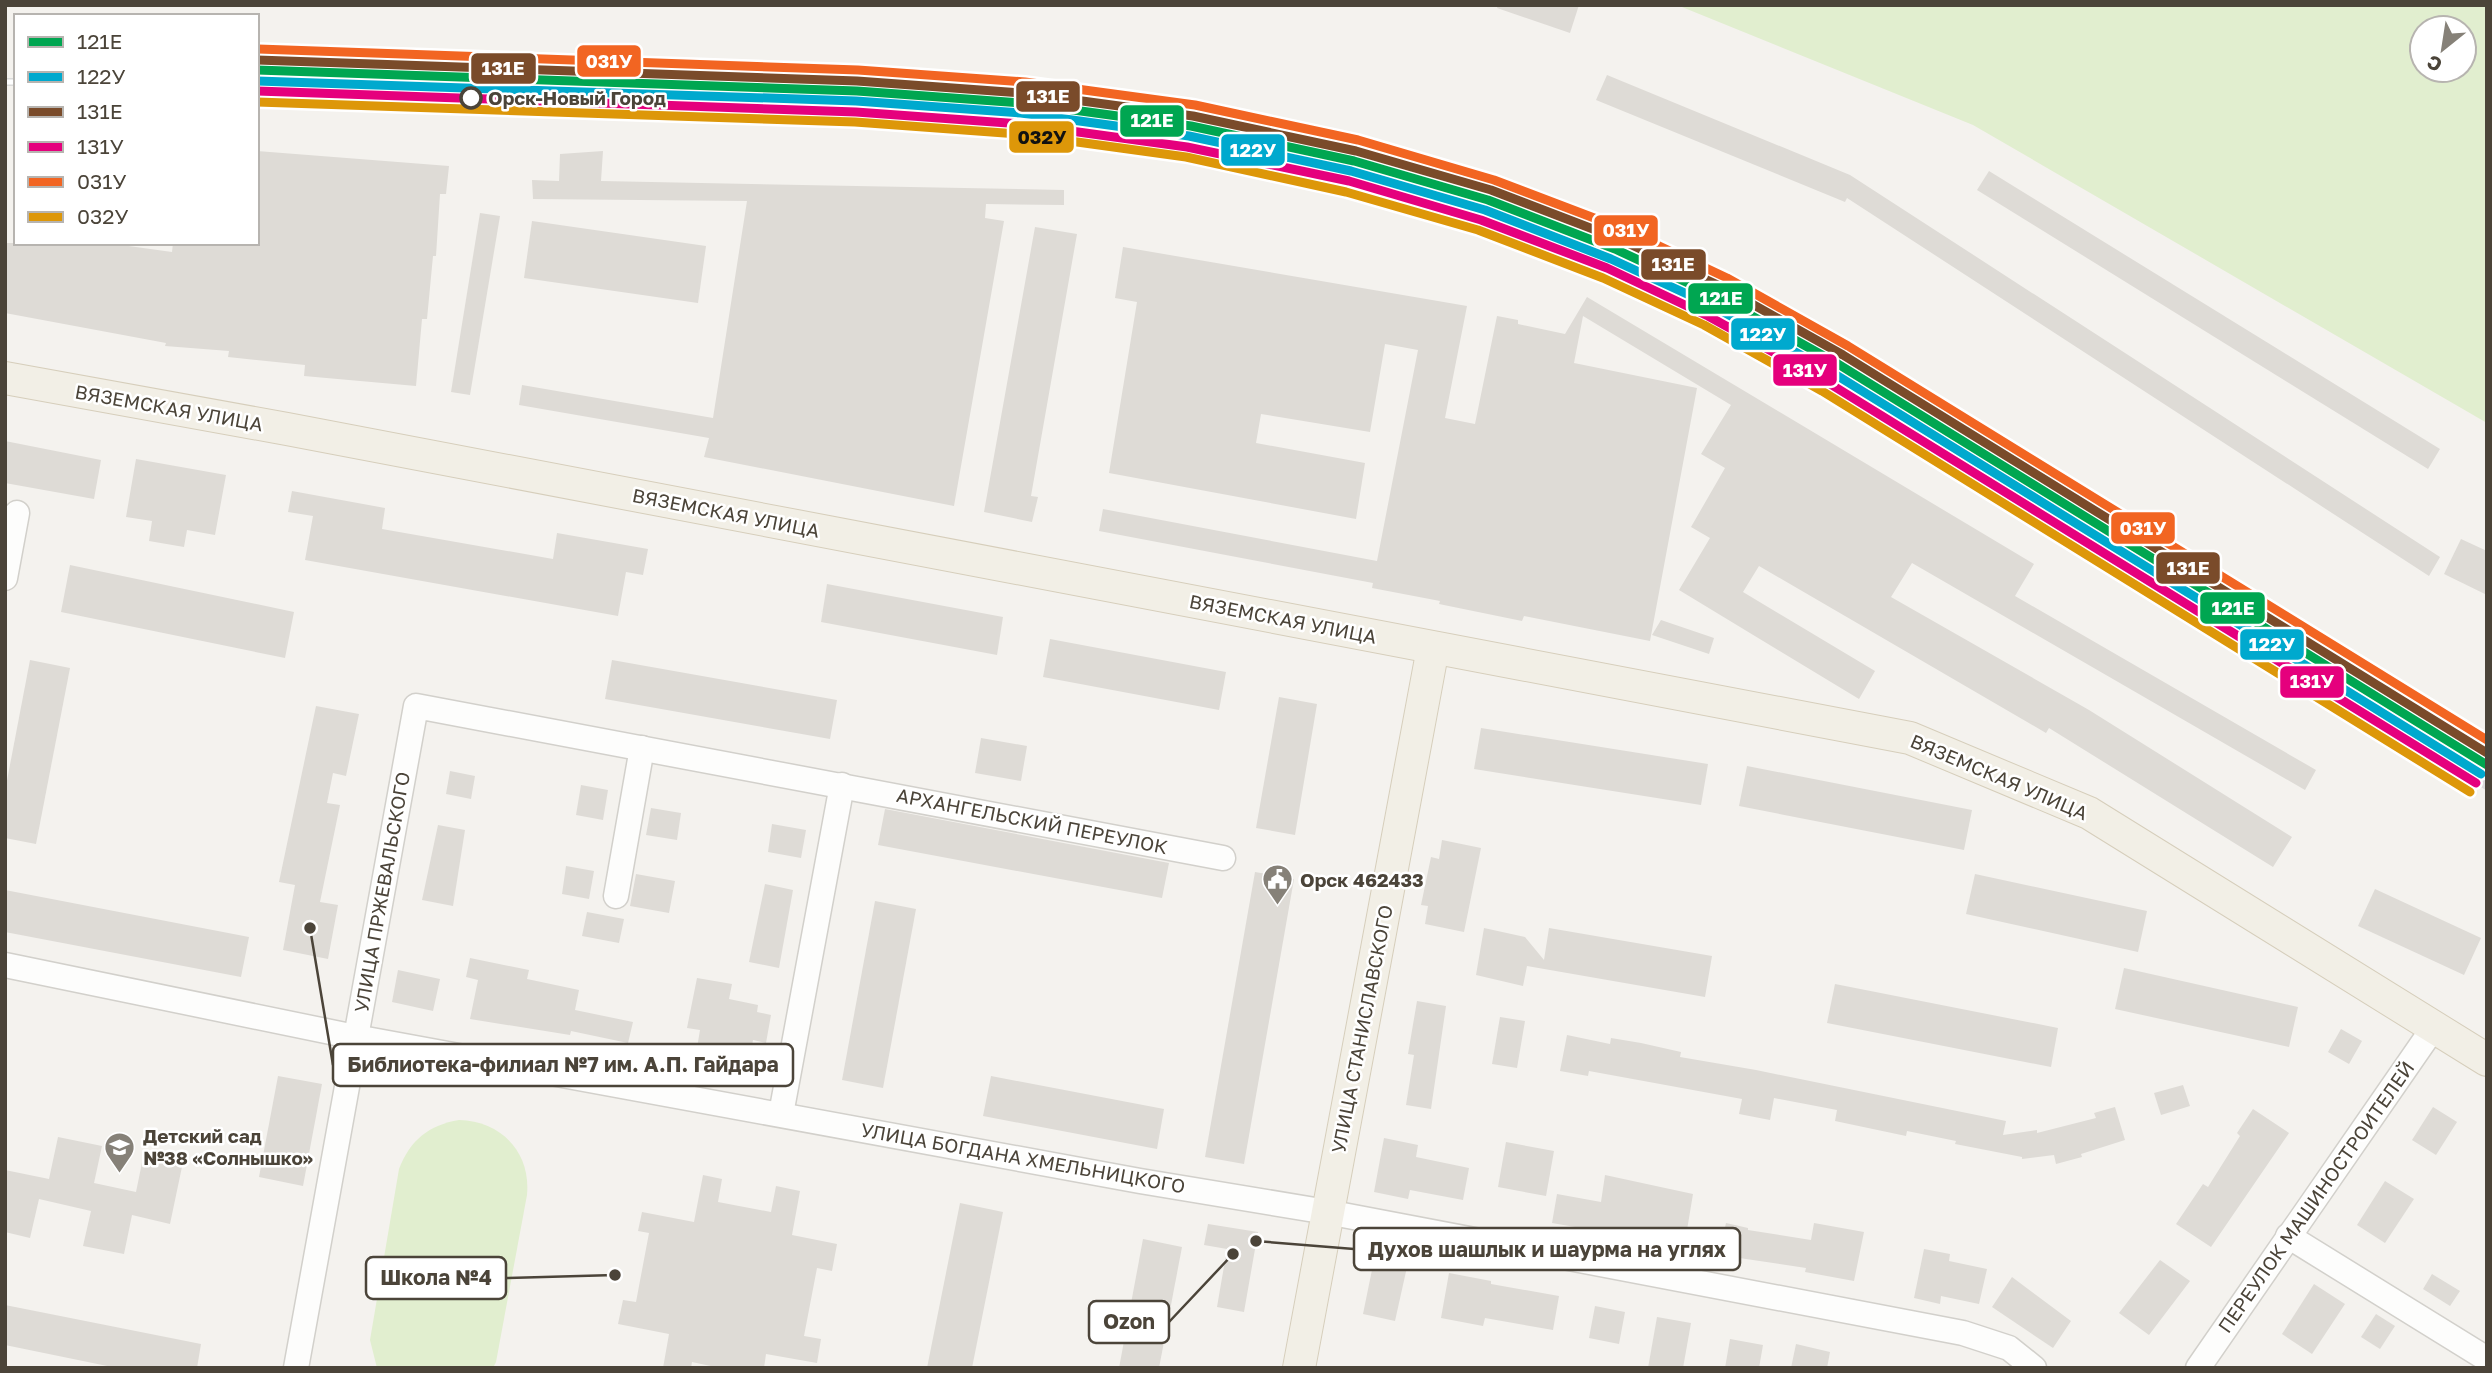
<svg xmlns="http://www.w3.org/2000/svg" width="2492" height="1373" font-family="'Golos Text',sans-serif">
<rect width="100%" height="100%" fill="#f4f2ee"/>
<g fill="#e1eecf" fill-rule="evenodd">
<path d="M1677,5H2487V423L1973,125ZM2422,28H2464V70H2422Z"/>
<path d="M459,1120C501,1121 531,1152 527,1195L496,1362L493,1368H377L370,1340L399,1169C410,1140 429,1125 459,1120Z"/>
</g>
<g fill="#dedbd6">
<polygon points="1498,5 1579,5 1570,33 1497,8"/>
<polygon points="1607,75 1850,175 2440,557 2429,576 1847,198 1845,202 1596,100"/>
<polygon points="257,151 449,166 446,194 440,194 436,256 433,256 427,319 422,319 416,386 304,376 305,365 228,357 229,351 165,346 166,343 5,313 7,243 107,243 172,252 173,243 257,243"/>
<polygon points="603,151 601,181 1064,190 1064,205 986,204 985,218 1004,221 954,506 704,457 709,438 519,405 522,385 713,418 747,201 533,199 532,180 559,181 560,154"/>
<polygon points="1989,171 2440,449 2428,469 1977,190"/>
<polygon points="480,213 500,216 470,395 451,392"/>
<polygon points="532,221 706,246 698,303 524,278"/>
<polygon points="1035,227 1077,234 1031,496 1038,497 1032,522 984,512"/>
<polygon points="1123,247 1467,306 1445,418 1475,424 1497,316 1518,320 1518,324 1565,334 1587,297 2034,564 2015,596 2316,770 2305,790 1912,563 1891,597 2089,710 2292,837 2273,867 2049,728 2046,733 1759,566 1743,592 1875,671 1859,699 1679,590 1710,538 1691,527 1725,468 1701,454 1731,405 1583,316 1574,363 1697,388 1650,641 1524,616 1522,621 1439,604 1440,601 1372,588 1373,583 1099,531 1103,509 1377,561 1418,350 1385,344 1370,432 1261,414 1256,443 1365,463 1356,519 1109,473 1137,302 1115,298"/>
<polygon points="5,441 101,460 94,499 5,483"/>
<polygon points="136,459 226,475 215,535 187,530 184,547 149,541 152,521 126,517"/>
<polygon points="292,491 385,508 382,529 553,559 557,533 648,549 643,575 626,572 618,616 305,560 313,516 288,512"/>
<polygon points="2461,539 2487,551 2487,595 2444,574"/>
<polygon points="70,565 294,612 285,658 61,612"/>
<polygon points="827,584 1003,617 997,655 821,622"/>
<polygon points="1661,620 1714,638 1709,654 1652,635"/>
<polygon points="1050,639 1226,672 1219,710 1043,677"/>
<polygon points="30,660 70,668 36,844 5,838 5,791"/>
<polygon points="612,660 837,700 830,739 605,699"/>
<polygon points="1279,697 1317,704 1295,835 1256,828"/>
<polygon points="316,706 359,714 346,776 333,773 327,803 340,805 320,902 338,905 328,959 283,950 295,885 279,882"/>
<polygon points="1481,728 1708,764 1701,805 1474,769"/>
<polygon points="981,738 1027,746 1021,781 975,773"/>
<polygon points="1747,766 1972,810 1964,850 1739,806"/>
<polygon points="450,771 475,776 471,799 446,794"/>
<polygon points="581,785 608,790 603,820 576,815"/>
<polygon points="651,808 681,813 677,840 646,835"/>
<polygon points="885,809 1169,863 1162,898 878,845"/>
<polygon points="772,824 806,830 801,858 768,852"/>
<polygon points="438,825 465,830 453,906 422,900"/>
<polygon points="1442,840 1481,848 1464,932 1425,924 1428,906 1421,905 1431,857 1439,859"/>
<polygon points="566,866 594,871 589,899 562,894"/>
<polygon points="1255,872 1294,879 1244,1164 1205,1157"/>
<polygon points="636,874 675,881 669,913 630,906"/>
<polygon points="1975,874 2147,911 2138,952 1966,914"/>
<polygon points="765,884 793,890 779,968 749,962"/>
<polygon points="2375,889 2481,938 2464,975 2358,926"/>
<polygon points="5,890 249,937 241,977 5,932"/>
<polygon points="875,901 916,909 883,1088 842,1080"/>
<polygon points="587,912 624,919 619,943 582,936"/>
<polygon points="1484,928 1525,937 1544,960 1549,928 1712,956 1705,997 1527,966 1523,986 1476,975"/>
<polygon points="470,958 529,970 527,979 579,990 575,1010 633,1022 628,1043 571,1031 570,1035 470,1019 478,980 466,977"/>
<polygon points="2124,968 2298,1007 2289,1047 2115,1009"/>
<polygon points="398,970 440,979 433,1011 392,1002"/>
<polygon points="697,978 732,984 729,999 758,1005 757,1012 771,1015 766,1043 753,1040 751,1051 735,1048 734,1054 697,1048 700,1030 687,1028"/>
<polygon points="1835,984 2058,1028 2051,1067 1827,1023"/>
<polygon points="1417,1001 1446,1006 1431,1109 1406,1105 1414,1055 1408,1054"/>
<polygon points="1500,1017 1525,1021 1517,1068 1492,1064"/>
<polygon points="2341,1029 2362,1041 2349,1064 2328,1052"/>
<polygon points="1567,1035 1610,1044 1611,1038 1641,1043 1681,1052 1680,1057 1756,1070 2006,1121 2003,1135 2037,1130 2037,1133 2096,1118 2094,1113 2115,1107 2125,1140 2081,1154 2082,1157 2056,1164 2054,1155 2022,1159 2022,1157 1955,1144 1956,1141 1907,1131 1906,1136 1835,1121 1837,1110 1774,1098 1770,1120 1739,1114 1742,1099 1589,1071 1588,1076 1560,1071"/>
<polygon points="278,1076 322,1084 303,1186 259,1177"/>
<polygon points="991,1076 1164,1109 1157,1149 983,1116"/>
<polygon points="2183,1085 2190,1106 2161,1115 2154,1093"/>
<polygon points="2433,1107 2457,1122 2436,1155 2412,1140"/>
<polygon points="2253,1109 2289,1133 2211,1247 2176,1224 2203,1184 2208,1187 2240,1136 2237,1133"/>
<polygon points="58,1137 102,1146 94,1183 136,1192 144,1153 183,1162 170,1224 132,1215 124,1254 83,1246 91,1211 39,1199 30,1238 5,1232 5,1170 49,1179"/>
<polygon points="1384,1138 1418,1145 1416,1157 1469,1168 1463,1200 1410,1190 1408,1199 1374,1192"/>
<polygon points="1506,1142 1554,1151 1546,1196 1498,1187"/>
<polygon points="703,1175 722,1179 718,1202 771,1212 776,1186 800,1191 792,1235 837,1244 832,1271 817,1268 804,1336 821,1339 817,1363 766,1354 764,1368 720,1368 692,1362 691,1368 663,1368 669,1334 618,1324 623,1300 636,1302 649,1233 638,1231 642,1212 694,1222"/>
<polygon points="1605,1175 1693,1194 1684,1248 1650,1242 1650,1240 1552,1223 1557,1194 1601,1202"/>
<polygon points="2385,1181 2414,1199 2385,1243 2357,1225"/>
<polygon points="960,1203 1003,1212 972,1368 927,1368"/>
<polygon points="1726,1223 1748,1228 1748,1230 1811,1240 1814,1223 1864,1232 1854,1281 1805,1272 1806,1268 1719,1255"/>
<polygon points="1208,1224 1258,1232 1244,1312 1217,1307 1227,1249 1204,1245"/>
<polygon points="1143,1239 1182,1247 1159,1368 1119,1368"/>
<polygon points="1924,1249 1950,1254 1949,1261 1987,1269 1979,1304 1941,1296 1940,1304 1914,1298"/>
<polygon points="1374,1260 1407,1267 1395,1321 1363,1314"/>
<polygon points="2160,1260 2190,1281 2149,1335 2119,1313"/>
<polygon points="1449,1273 1491,1281 1491,1284 1559,1296 1553,1330 1485,1318 1483,1326 1441,1318"/>
<polygon points="2432,1274 2460,1291 2450,1306 2423,1289"/>
<polygon points="2012,1277 2071,1321 2053,1348 1992,1307"/>
<polygon points="2314,1284 2345,1304 2312,1354 2282,1334"/>
<polygon points="5,1305 201,1344 197,1368 117,1368 5,1345"/>
<polygon points="1595,1306 1625,1312 1619,1344 1589,1338"/>
<polygon points="2376,1314 2395,1326 2380,1349 2361,1337"/>
<polygon points="1657,1317 1691,1323 1683,1368 1648,1368"/>
<polygon points="1730,1339 1763,1345 1759,1368 1725,1368"/>
<polygon points="1796,1344 1830,1352 1827,1368 1791,1368"/>
</g>
<g fill="none" stroke-linecap="round" stroke-linejoin="round">
<defs>
<g id="minor">
<polyline points="5,578 17,513"/>
<polyline points="616,896 642,748"/>
<polyline points="5,965 355,1037 1140,1181 1327,1212 1963,1333 2009,1348 2034,1368"/>
<polyline points="781,1114 842,785"/>
<polyline points="2288,1236 2487,1359"/>
<polyline points="296,1368 416,706 1223,858"/>
<polyline points="2198,1368 2434,1027"/>
</g>
<g id="major">
<polyline points="5,378 287,429 1910,738 2089,813 2487,1060"/>
<polyline points="1299,1368 1433,648"/>
</g>
</defs>
<use href="#minor" stroke="#d2d0cb" stroke-width="27"/>
<use href="#major" stroke="#d6cebb" stroke-width="34"/>
<use href="#minor" stroke="#fdfdfc" stroke-width="24"/>
<use href="#major" stroke="#f2efe6" stroke-width="32"/>
<defs>
<g id="rail">
<polyline points="5,82 16,82"/>
<polyline points="257,91 856,112 1020,123 1186,143 1349,175 1484,215 1610,263 1711,312 1828,374 2487,786"/>
</g>
</defs>
<use href="#rail" stroke="#dbdbda" stroke-width="8"/>
<use href="#rail" stroke="#fff" stroke-width="5" stroke-dasharray="16" stroke-linecap="butt"/>
<defs>
<polyline id="rail-1" points="257,70 857,91 1022,103 1191,126 1354,161 1488,200 1615,249 1718,297 1838,364 2487,765"/>
<polyline id="rail-2" points="257,81 856,101 1021,113 1189,136 1351,171 1485,210 1611,259 1713,306 1833,373 2481,774"/>
<polyline id="rail-3" points="257,60 857,81 1023,93 1193,116 1356,151 1491,190 1619,239 1722,287 1843,355 2487,753"/>
<polyline id="rail-4" points="257,91 856,112 1020,124 1187,147 1349,181 1481,220 1607,268 1708,316 1827,382 2476,783"/>
<polyline id="rail-5" points="258,49 858,70 1025,82 1195,105 1358,140 1494,180 1623,229 1727,278 1848,346 2487,740"/>
<polyline id="rail-6" points="257,102 855,122 1019,134 1186,157 1346,192 1478,230 1603,278 1704,325 1822,391 2470,792"/>
</defs>
<use href="#rail-1" stroke="#fff" stroke-width="14"/>
<use href="#rail-2" stroke="#fff" stroke-width="14"/>
<use href="#rail-3" stroke="#fff" stroke-width="14"/>
<use href="#rail-4" stroke="#fff" stroke-width="14"/>
<use href="#rail-5" stroke="#fff" stroke-width="14"/>
<use href="#rail-6" stroke="#fff" stroke-width="14"/>
<use href="#rail-1" stroke="#00a651" stroke-width="9"/>
<use href="#rail-2" stroke="#00a9ce" stroke-width="9"/>
<use href="#rail-3" stroke="#7a4b2a" stroke-width="9"/>
<use href="#rail-4" stroke="#e5007d" stroke-width="9"/>
<use href="#rail-5" stroke="#f26522" stroke-width="9"/>
<use href="#rail-6" stroke="#dd9709" stroke-width="9"/>
</g>
<defs>
<symbol id="civic-pin" viewBox="-11 -11 22 30"><path d="M0 17L-7.5 6A9.5 9.5 0 1 1 7.5 6Z" fill="#868178" stroke="#fff"/><path d="M-.6-6.5H3V-4.5H.6V-3L4-1V1h2V6H-6V1h2V-1L-.6-3ZM-1.2 2.5V6h2.4V2.5Z" fill="#fff"/></symbol>
<symbol id="school-pin" viewBox="-11 -11 22 30"><path d="M0 17L-7.5 6A9.5 9.5 0 1 1 7.5 6Z" fill="#868178" stroke="#fff"/><path d="M0-5L7-2L0 1L-7-2ZM-4 1L0 2.5L4 1V4Q0 6-4 4Z" fill="#fff"/></symbol>
</defs>
<g fill-rule="evenodd">
<use href="#civic-pin" x="1260" y="862" width="35" height="47"/>
<use href="#school-pin" x="102" y="1130" width="35" height="47"/>
</g>
<circle fill="#fff" stroke="#4b4439" stroke-width="3.5" cx="471" cy="98" r="10"/>
<g text-anchor="middle" stroke-width="5" stroke-linejoin="round" paint-order="stroke">
<g font-size="19" font-weight="bold" fill="#4b4439" stroke="#fff" text-anchor="start">
<text x="488" y="105">Орск-Новый Город</text>
</g>
<g font-size="19" fill="#4b4439" stroke="#fff">
<text transform="translate(169 408) rotate(10)" y="7">ВЯЗЕМСКАЯ УЛИЦА</text>
<text transform="translate(726 513) rotate(11)" y="7">ВЯЗЕМСКАЯ УЛИЦА</text>
<text transform="translate(1283 619) rotate(11)" y="7">ВЯЗЕМСКАЯ УЛИЦА</text>
<text transform="translate(1999 777) rotate(23)" y="7">ВЯЗЕМСКАЯ УЛИЦА</text>
<text transform="translate(1032 821) rotate(11)" y="7">АРХАНГЕЛЬСКИЙ ПЕРЕУЛОК</text>
<text transform="translate(382 892) rotate(-80)" y="7">УЛИЦА ПРЖЕВАЛЬСКОГО</text>
<text transform="translate(1362 1029) rotate(-79)" y="7">УЛИЦА СТАНИСЛАВСКОГО</text>
<text transform="translate(1023 1158) rotate(10)" y="7">УЛИЦА БОГДАНА ХМЕЛЬНИЦКОГО</text>
<text transform="translate(2316 1197) rotate(-55)" y="7">ПЕРЕУЛОК МАШИНОСТРОИТЕЛЕЙ</text>
</g>
<g font-size="19" font-weight="bold" fill="#4b4439" stroke="#fff" text-anchor="start">
<text x="1300" y="887">Орск 462433</text>
<text x="143" y="1143">Детский сад<tspan x="143" dy="22">№38 «Солнышко»</tspan></text>
</g>
</g>
<path fill="none" stroke="#4b4439" stroke-width="2.5" d="M310 928L333 1065M1256 1241L1354 1249M615 1275L506 1278M1233 1254L1169 1322"/>
<g fill="#4b4439" stroke="#fff" stroke-width="2.5">
<circle cx="310" cy="928" r="7"/>
<circle cx="1256" cy="1241" r="7"/>
<circle cx="615" cy="1275" r="7"/>
<circle cx="1233" cy="1254" r="7"/>
</g>
<g fill="#fff" stroke="#4b4439" stroke-width="2.5">
<rect x="333" y="1044" width="460" height="42" rx="7"/>
<rect x="1354" y="1228" width="386" height="42" rx="7"/>
<rect x="366" y="1257" width="140" height="42" rx="7"/>
<rect x="1089" y="1301" width="80" height="42" rx="7"/>
</g>
<g font-size="21" text-anchor="middle" font-weight="bold" fill="#4b4439">
<text x="563" y="1072">Библиотека-филиал №7 им. А.П. Гайдара</text>
<text x="1547" y="1257">Духов шашлык и шаурма на углях</text>
<text x="436" y="1285">Школа №4</text>
<text x="1129" y="1329">Ozon</text>
</g>
<g stroke="#fff" stroke-width="2.5">
<rect x="576" y="44" width="66" height="34" rx="7" fill="#f26522"/>
<rect x="470" y="52" width="67" height="33" rx="7" fill="#7a4b2a"/>
<rect x="1015" y="80" width="66" height="33" rx="7" fill="#7a4b2a"/>
<rect x="1119" y="104" width="66" height="34" rx="7" fill="#00a651"/>
<rect x="1008" y="120" width="67" height="34" rx="7" fill="#dd9709"/>
<rect x="1220" y="133" width="66" height="34" rx="7" fill="#00a9ce"/>
<rect x="1593" y="214" width="66" height="33" rx="7" fill="#f26522"/>
<rect x="1640" y="248" width="67" height="33" rx="7" fill="#7a4b2a"/>
<rect x="1687" y="282" width="67" height="33" rx="7" fill="#00a651"/>
<rect x="1730" y="317" width="66" height="34" rx="7" fill="#00a9ce"/>
<rect x="1772" y="353" width="66" height="34" rx="7" fill="#e5007d"/>
<rect x="2110" y="511" width="66" height="34" rx="7" fill="#f26522"/>
<rect x="2155" y="551" width="66" height="34" rx="7" fill="#7a4b2a"/>
<rect x="2199" y="591" width="67" height="34" rx="7" fill="#00a651"/>
<rect x="2239" y="628" width="66" height="33" rx="7" fill="#00a9ce"/>
<rect x="2279" y="665" width="66" height="34" rx="7" fill="#e5007d"/>
</g>
<g font-size="19" text-anchor="middle" font-weight="bold" fill="#fff">
<text x="609" y="68">031У</text>
<text x="503" y="75">131Е</text>
<text x="1048" y="103">131Е</text>
<text x="1152" y="127">121Е</text>
<text x="1253" y="157">122У</text>
<text x="1626" y="237">031У</text>
<text x="1673" y="271">131Е</text>
<text x="1721" y="305">121Е</text>
<text x="1763" y="341">122У</text>
<text x="1805" y="377">131У</text>
<text x="2143" y="535">031У</text>
<text x="2188" y="575">131Е</text>
<text x="2233" y="615">121Е</text>
<text x="2272" y="651">122У</text>
<text x="2312" y="688">131У</text>
</g>
<g font-size="19" text-anchor="middle" font-weight="bold" fill="#111">
<text x="1042" y="144">032У</text>
</g>
<rect width="2492" height="1373" fill="none" stroke="#4b4439" stroke-width="14"/>
<rect x="14" y="14" width="245" height="231" fill="#ffffff" stroke="#b7b4b0" stroke-width="2"/>
<rect x="28" y="37" width="35" height="10" fill="#00a651" stroke="#b7b4b0" stroke-width="2"/>
<text x="77" y="49" font-size="21" fill="#4b4439">121Е</text>
<rect x="28" y="72" width="35" height="10" fill="#00a9ce" stroke="#b7b4b0" stroke-width="2"/>
<text x="77" y="84" font-size="21" fill="#4b4439">122У</text>
<rect x="28" y="107" width="35" height="10" fill="#7a4b2a" stroke="#b7b4b0" stroke-width="2"/>
<text x="77" y="119" font-size="21" fill="#4b4439">131Е</text>
<rect x="28" y="142" width="35" height="10" fill="#e5007d" stroke="#b7b4b0" stroke-width="2"/>
<text x="77" y="154" font-size="21" fill="#4b4439">131У</text>
<rect x="28" y="177" width="35" height="10" fill="#f26522" stroke="#b7b4b0" stroke-width="2"/>
<text x="77" y="189" font-size="21" fill="#4b4439">031У</text>
<rect x="28" y="212" width="35" height="10" fill="#dd9709" stroke="#b7b4b0" stroke-width="2"/>
<text x="77" y="224" font-size="21" fill="#4b4439">032У</text>
<g transform="translate(2443 49) rotate(210)"><circle r="33" fill="#ffffff" stroke="#b7b4b0" stroke-width="2"/>
<path d="M0-5L12 26L0 18L-12 26Z" fill="#868178"/>
<text y="-10" font-size="19" font-weight="bold" text-anchor="middle" fill="#4b4439">С</text>
</g>
</svg>
